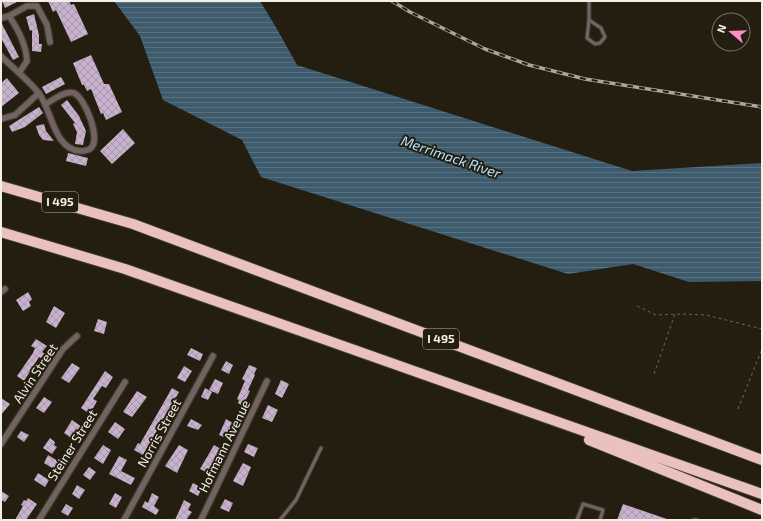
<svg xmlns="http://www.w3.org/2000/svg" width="763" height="521" font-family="'Exo 2',sans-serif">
<defs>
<pattern id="water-rules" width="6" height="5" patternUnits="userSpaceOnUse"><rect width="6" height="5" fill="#3d5b6c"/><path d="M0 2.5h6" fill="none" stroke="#5a7381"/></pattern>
<pattern id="building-cross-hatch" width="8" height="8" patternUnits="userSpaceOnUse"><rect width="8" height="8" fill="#c7b1cc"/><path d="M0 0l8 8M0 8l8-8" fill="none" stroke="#a897aa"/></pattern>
</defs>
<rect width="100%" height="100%" fill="#241e10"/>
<polygon fill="url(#water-rules)" points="114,1 260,1 277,29 297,65 632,171 762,163 762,281 689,282 633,264 568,274 261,177 242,140 163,100 140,36"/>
<g fill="url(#building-cross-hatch)">
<polygon points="2,1 19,1 5,8"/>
<polygon points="48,1 69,1 71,5 74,4 88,34 71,42 56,10 53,12"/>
<polygon points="34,14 39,35 39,44 42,44 41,52 32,51 32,30 30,31 26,17"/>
<polygon points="1,22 19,57 13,60 1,38"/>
<polygon points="91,55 104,84 109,84 122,112 106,120 103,113 101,114 91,89 87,91 84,85 82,85 73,63"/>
<polygon points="61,77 65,84 46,94 42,87"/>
<polygon points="7,78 19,93 1,107 1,83"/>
<polygon points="67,100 79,116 86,131 83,145 75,144 77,132 73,124 75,123 61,105"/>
<polygon points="39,107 43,113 25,127 12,132 9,126"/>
<polygon points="44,124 46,131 54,141 43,140 39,135 36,126"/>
<polygon points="123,129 135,143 112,164 100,151"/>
<polygon points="68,153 88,158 86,166 66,161"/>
<polygon points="28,292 32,299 29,302 31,306 23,311 16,300"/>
<polygon points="54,306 65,313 56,328 46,322"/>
<polygon points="98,319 107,322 104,334 94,331"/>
<polygon points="36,339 47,346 42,352 45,354 41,358 39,357 24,381 17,376 33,353 35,348 31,346"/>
<polygon points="191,348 203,354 200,361 187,355"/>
<polygon points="226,361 233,365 229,374 221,370"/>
<polygon points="72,363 80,368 69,383 61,378"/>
<polygon points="249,365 257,368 254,374 255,375 248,390 250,391 243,406 238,403 239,400 237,399 245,381 242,379"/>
<polygon points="184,366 192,371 185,382 177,378"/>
<polygon points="105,371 113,377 106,388 102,386 93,399 97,401 90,414 81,408"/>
<polygon points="215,379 223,383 218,394 209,390"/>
<polygon points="281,380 289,384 282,398 275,394"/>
<polygon points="172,388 179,392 143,455 134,450 138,443 140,444"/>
<polygon points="205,388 212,392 208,400 201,397"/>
<polygon points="137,391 147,397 132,417 123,412"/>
<polygon points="44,397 52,402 44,413 36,408"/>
<polygon points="1,398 10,404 1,415"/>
<polygon points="268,405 278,410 272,422 262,418"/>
<polygon points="191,419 202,425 198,430 187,426"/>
<polygon points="226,419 233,423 228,435 226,434 224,437 219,435"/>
<polygon points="72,420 82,427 74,440 64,433"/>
<polygon points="115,422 125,429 118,439 108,432"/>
<polygon points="21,431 29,435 24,442 17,437"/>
<polygon points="50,438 55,442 54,445 57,447 52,454 43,448"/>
<polygon points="248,444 258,448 254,457 244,452"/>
<polygon points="103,445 111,450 103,464 94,458"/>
<polygon points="179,445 188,450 177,473 165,466"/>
<polygon points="214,445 221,449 208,473 200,469"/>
<polygon points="48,455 61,463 57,471 44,463"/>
<polygon points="119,456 127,460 121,471 135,478 131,485 109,474"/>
<polygon points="243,463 251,467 243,486 233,481"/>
<polygon points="89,467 96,472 90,480 83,475"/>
<polygon points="38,473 49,480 45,487 34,480"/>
<polygon points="193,483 202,488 198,496 189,491"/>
<polygon points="77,485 85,490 79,499 72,494"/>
<polygon points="1,491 9,496 5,502 1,500"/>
<polygon points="115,493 122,497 116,508 109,504"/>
<polygon points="152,493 159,497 154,506 159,510 156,515 142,507 145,501 148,503"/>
<polygon points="28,498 37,504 26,520 15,520 23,506 21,505 24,500 26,501"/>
<polygon points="225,499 233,503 229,512 220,508"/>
<polygon points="184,500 191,504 188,510 192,512 186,520 175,520"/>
<polygon points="66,504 73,508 68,516 61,512"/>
<polygon points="623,504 667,519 667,520 617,520"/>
</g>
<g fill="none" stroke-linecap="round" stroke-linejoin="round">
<defs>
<g id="lane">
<polyline points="589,1 589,20"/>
<polygon points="589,20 601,28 605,37 600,43 595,44 587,38"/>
<polyline points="280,520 296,500 321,448"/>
<polyline points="577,520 583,504 603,510 600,520"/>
<polyline points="693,520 697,520"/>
</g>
<g id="street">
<polyline points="9,16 27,6 37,6 47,25 50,42"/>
<path d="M1,18L9,16C18,29 26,45 27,61L19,73"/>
<path d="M1,56C13,68 27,79 38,92C52,109 53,149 80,151C83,151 88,151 91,148C101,138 85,98 74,93C65,90 53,100 46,104"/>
<polyline points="1,119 15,115 39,93"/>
<polyline points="1,292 5,289"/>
<polyline points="1,444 63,349 77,336"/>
<polyline points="39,520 125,382"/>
<polyline points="124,520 213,356"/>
<polyline points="201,520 267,381"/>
</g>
<g id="highway">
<polyline points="1,186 133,224 762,460"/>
<polyline points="1,232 125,269 762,494"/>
<polyline points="589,440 762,510"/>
</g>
</defs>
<use href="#lane" stroke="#413b2e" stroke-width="5"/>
<use href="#street" stroke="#413b2e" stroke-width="8"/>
<use href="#highway" stroke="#413b2e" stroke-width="12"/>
<g stroke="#6d675b" stroke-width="1" stroke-dasharray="3 3" stroke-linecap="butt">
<polyline points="637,306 656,315 681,314 706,315 762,329"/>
<polyline points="654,374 675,314"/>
<polyline points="738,409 762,349"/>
</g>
<use href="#lane" stroke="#726261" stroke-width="3"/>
<use href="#street" stroke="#726261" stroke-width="5.5"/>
<use href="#highway" stroke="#e9c2bd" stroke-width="10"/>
<defs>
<polyline id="rail" points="392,1 410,12 485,49 529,65 585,79 762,107"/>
</defs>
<use href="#rail" stroke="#aba69b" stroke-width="3.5"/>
<use href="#rail" stroke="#241e10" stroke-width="2" stroke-dasharray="6" stroke-linecap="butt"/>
</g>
<g text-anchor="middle" stroke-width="4" stroke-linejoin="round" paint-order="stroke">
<g fill="#241e10" stroke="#b5b0a5" stroke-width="1">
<rect x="42" y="192" width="36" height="20" rx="3"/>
<rect x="423" y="329" width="36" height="20" rx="3"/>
</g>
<g font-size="12" font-weight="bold" fill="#f3efe5">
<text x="60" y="206">I 495</text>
<text x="441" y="343">I 495</text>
</g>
<g font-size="13" fill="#f3efe5" stroke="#241e10">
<text transform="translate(35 373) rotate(-56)" y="5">Alvin Street</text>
<text transform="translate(159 433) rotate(-61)" y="5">Norris Street</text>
<text transform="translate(72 445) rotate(-58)" y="5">Steiner Street</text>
<text transform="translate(224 446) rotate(-64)" y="5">Hofmann Avenue</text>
</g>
<g font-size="14" font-style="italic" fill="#b5e3fe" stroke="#241e10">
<text transform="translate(451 157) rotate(19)" y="5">Merrimack River</text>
</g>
</g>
<rect width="763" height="521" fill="none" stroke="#f3efe5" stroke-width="4"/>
<g transform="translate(731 32) rotate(289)"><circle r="19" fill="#241e10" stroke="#777265"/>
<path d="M0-3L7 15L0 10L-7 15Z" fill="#fa8fc7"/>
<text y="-6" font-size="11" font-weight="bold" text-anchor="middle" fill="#f3efe5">N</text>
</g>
</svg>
